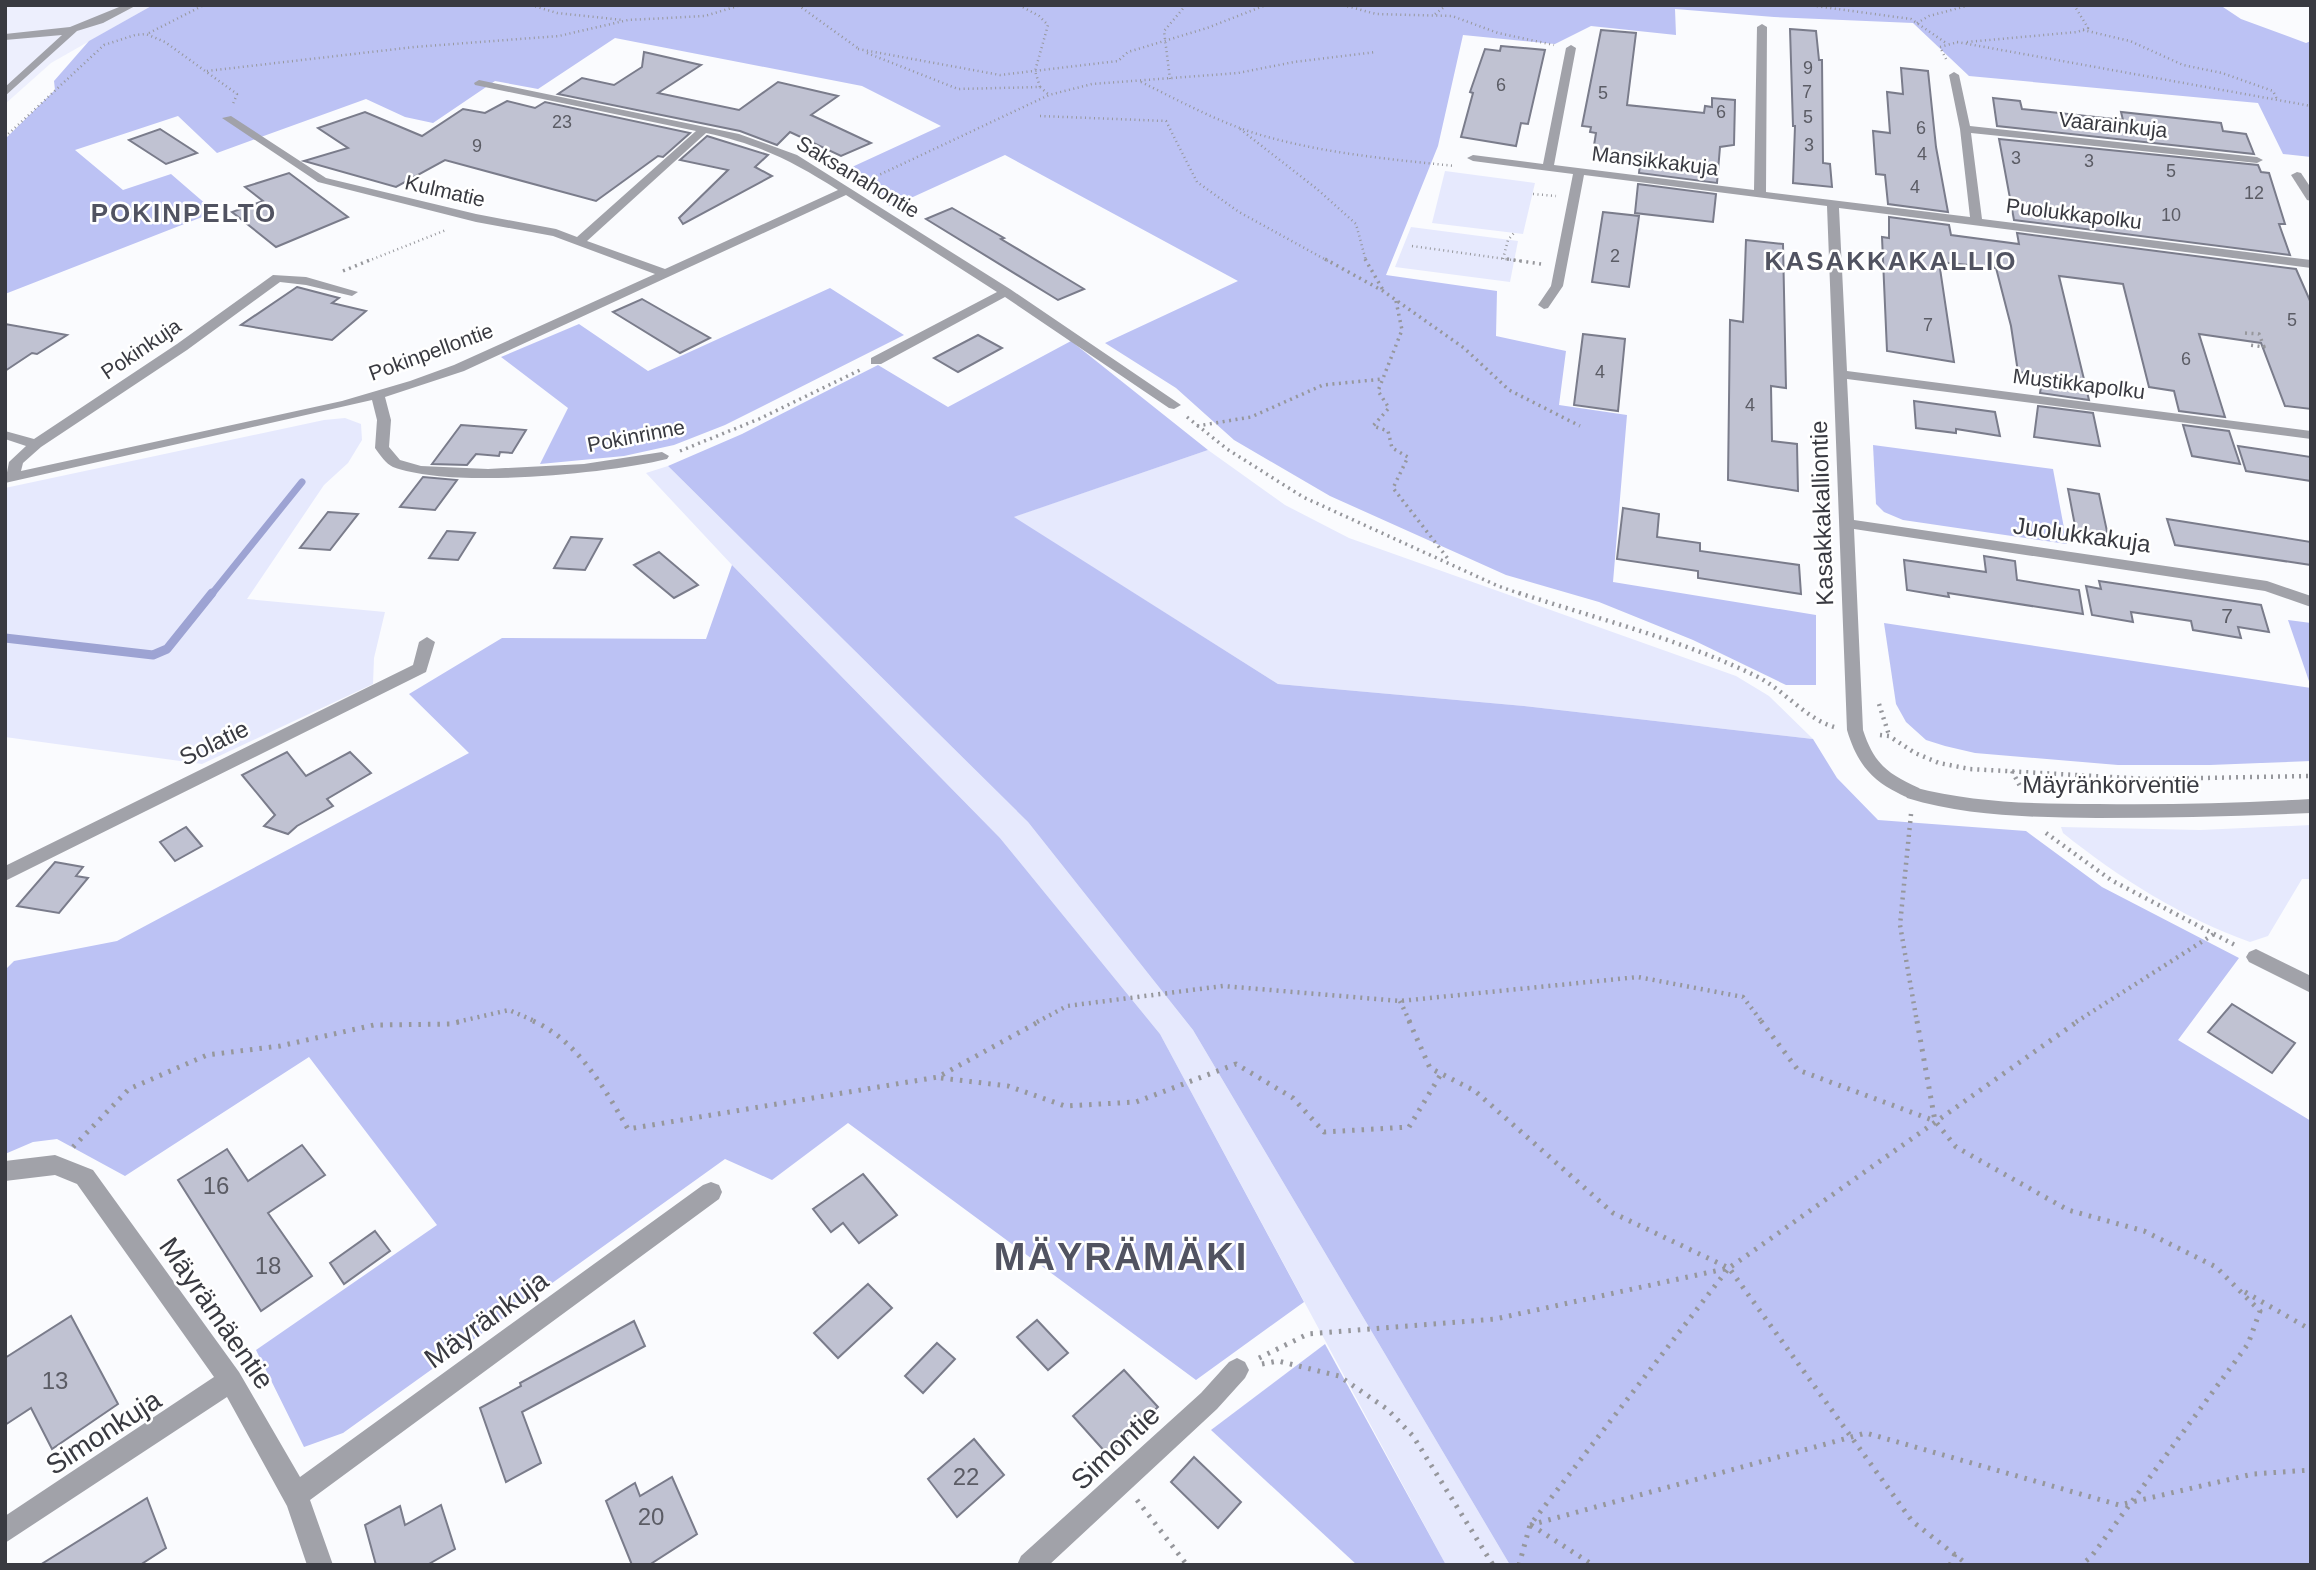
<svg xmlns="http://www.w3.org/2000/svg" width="2316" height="1570" font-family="Arial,sans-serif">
<rect width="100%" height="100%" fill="#fafbfe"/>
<polygon fill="#edeffd" points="5,5 153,5 51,63 5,104"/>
<g fill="#e6e9fd">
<polygon points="1445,171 1535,183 1523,234 1432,223"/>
<polygon points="1411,227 1518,241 1510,282 1395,267"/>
<polygon points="345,418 361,424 362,440 348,463 324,485 247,599 385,612 374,658 373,684 202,764 5,737 5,488 324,420"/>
<polygon points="1208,450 1285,505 1349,538 1736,676 1769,696 1813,739 1524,706 1278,684 1013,517"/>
<polygon points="668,466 1028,822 1193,1030 1510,1565 1446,1565 1160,1034 1000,838 732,565 646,473"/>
<path d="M2311,825V879H2302L2268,936L2250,942C2183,918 2119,878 2063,833L2061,827L2200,830Z"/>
</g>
<g fill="#bcc2f4">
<polygon points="153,5 2220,5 2241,19 2306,43 2311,41 2311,157 2283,154 2258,103 1969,76 1913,23 1774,17 1675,9 1676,35 1591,26 1555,44 1463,35 1438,146 1386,275 1497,291 1496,336 1566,351 1559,405 1627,415 1613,582 1816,615 1816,685 1786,685 1693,640 1599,602 1506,575 1330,496 1234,440 1176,388 1105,343 1238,281 1005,155 891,207 839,173 941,126 862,86 615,38 538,89 495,81 433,123 405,117 366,99 217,153 178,116 75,150 123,190 171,174 215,212 5,294 5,139 55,90 54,81 89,41"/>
<polygon points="830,288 904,335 725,425 674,445 624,456 540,464 568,408 501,357 579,324 648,371"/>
<polygon points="1071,341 1208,450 1014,517 1278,684 1524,706 1813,739 1837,778 1878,820 2026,831 2102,887 2239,958 2178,1040 2311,1121 2311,1565 1510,1565 1193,1030 1028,822 668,466 742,434 878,365 948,407"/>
<polygon points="1873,445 2053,469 2067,544 1903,520 1884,512 1876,504"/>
<polygon points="732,565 1000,838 1160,1034 1304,1302 1196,1380 848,1123 772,1180 725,1159 343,1433 304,1447 256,1350 437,1225 309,1057 125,1176 57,1139 33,1142 5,1154 5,970 14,961 117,941 469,753 409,694 502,638 706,639"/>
<polygon points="2288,620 2311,623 2311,687"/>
<polygon points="1884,623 2311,688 2311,761 2210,765 2118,765 1975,753 1945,746 1926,740 1906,722 1896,704"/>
<polygon points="1325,1344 1446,1565 1357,1565 1211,1430"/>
</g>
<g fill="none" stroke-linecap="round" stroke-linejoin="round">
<polyline stroke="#9da3d3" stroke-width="7" points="211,595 302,482"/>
<polyline stroke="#9da3d3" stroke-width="9" points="5,638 153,655 167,649 212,593"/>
</g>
<g fill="#c0c2d2" stroke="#7a7c8b" stroke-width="2">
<polygon points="1790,29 1816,31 1819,60 1822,60 1823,163 1830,164 1832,187 1793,183 1795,126 1793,126"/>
<polygon points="1601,30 1636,33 1627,105 1704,113 1705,106 1712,107 1712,98 1735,100 1734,145 1720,147 1717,183 1639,173 1640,164 1592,158 1596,133 1590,132 1591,127 1582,126"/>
<polygon points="1501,46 1545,50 1528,124 1521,123 1516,146 1461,137 1473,93 1470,92 1485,49 1500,51"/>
<polygon points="644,52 701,65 658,93 739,110 778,82 838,96 811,115 871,143 841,156 790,132 777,145 740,131 558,94 582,78 614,85 642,67"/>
<polygon points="1901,68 1928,71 1936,147 1948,212 1888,204 1885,175 1876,174 1873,131 1890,133 1887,92 1903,94"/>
<polygon points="1993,98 2020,101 2022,109 2123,120 2121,112 2221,123 2223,131 2246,134 2254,154 1997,126"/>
<polygon points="507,101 535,108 545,102 690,133 663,157 658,156 596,201 445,160 396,187 304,161 348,148 318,128 365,112 422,136 463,109 485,113"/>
<polygon points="160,129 197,153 166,164 129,140"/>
<polygon points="707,136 768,155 755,167 772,176 683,224 679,218 728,170 680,160"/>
<polygon points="1999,139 2258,165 2261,172 2269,173 2285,224 2279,224 2290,255 2014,220"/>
<polygon points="289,173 348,217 276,247 232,212 263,201 245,187"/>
<polygon points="1638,184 1716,194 1713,222 1635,213"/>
<polygon points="952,208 1004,238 1001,239 1084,289 1058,300 926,219"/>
<polygon points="1603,212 1639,216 1629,287 1592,282"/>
<polygon points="1889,217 1949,225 1951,235 2019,244 2017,233 2296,269 2311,303 2311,409 2285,406 2261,343 2199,334 2225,417 2179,411 2174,391 2149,387 2123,284 2059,276 2089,400 2040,393 2043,375 2018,372 2011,326 1996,268 1939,262 1954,362 1887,351 1882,237 1889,238"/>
<polygon points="1746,240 1783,244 1786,388 1771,386 1772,441 1797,444 1798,491 1728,480 1730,320 1743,322"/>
<polygon points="297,287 339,298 332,303 366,311 332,340 241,325"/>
<polygon points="642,299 710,338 680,353 613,312"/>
<polygon points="5,324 67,335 37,354 32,353 5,371"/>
<polygon points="1583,334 1625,339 1618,411 1574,405"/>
<polygon points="978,335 1002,348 958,372 934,358"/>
<polygon points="1914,401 1995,412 2000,436 1956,429 1956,433 1916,428"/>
<polygon points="2038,406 2093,413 2100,446 2034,437"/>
<polygon points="461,425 526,430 512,453 500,452 499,456 476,454 467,465 432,464"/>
<polygon points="2183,425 2229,431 2240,464 2192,456"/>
<polygon points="2238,446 2311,457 2311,481 2246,471"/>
<polygon points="423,477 457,480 435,510 400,507"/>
<polygon points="2068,489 2099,494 2108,536 2076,531"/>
<polygon points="1623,508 1659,514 1657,537 1700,543 1700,551 1799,565 1801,594 1698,578 1698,571 1617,559"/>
<polygon points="328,512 358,514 330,550 300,548"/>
<polygon points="2167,519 2311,542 2311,565 2175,545"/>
<polygon points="447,531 475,533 458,560 429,558"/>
<polygon points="571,537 602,539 585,570 554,568"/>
<polygon points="659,552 698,585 674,598 634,565"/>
<polygon points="1984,556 2015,561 2017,580 2079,590 2083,614 1948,593 1949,597 1907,590 1904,560 1986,572"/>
<polygon points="2099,581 2261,605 2269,632 2238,627 2241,638 2193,630 2191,621 2131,612 2133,622 2092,615 2086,586 2101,589"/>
<polygon points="287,752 306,776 350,752 371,773 327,799 333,806 297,826 288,834 264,826 275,815 242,775"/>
<polygon points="186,827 202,846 175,861 160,842"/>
<polygon points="55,862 83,867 76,876 88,878 59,913 17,906"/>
<polygon points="2232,1004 2295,1043 2272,1073 2208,1032"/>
<polygon points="302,1145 325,1175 268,1213 312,1276 261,1311 178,1180 227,1149 248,1181"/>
<polygon points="863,1174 897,1215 859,1243 843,1223 831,1232 813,1209"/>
<polygon points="375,1231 390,1251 344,1284 330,1263"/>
<polygon points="868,1284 892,1308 838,1358 814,1333"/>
<polygon points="71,1316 118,1404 52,1449 31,1408 5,1425 5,1358"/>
<polygon points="1037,1320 1068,1353 1048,1370 1017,1337"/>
<polygon points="634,1321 645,1346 522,1412 541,1463 506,1482 480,1408 521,1386 520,1383"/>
<polygon points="937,1343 955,1359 923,1393 905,1376"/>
<polygon points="1124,1370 1158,1407 1107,1454 1073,1416"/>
<polygon points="974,1439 1004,1475 957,1517 928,1479"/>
<polygon points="1194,1457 1241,1502 1218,1528 1171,1482"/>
<polygon points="672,1477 697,1534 649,1565 632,1565 606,1501 635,1483 640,1496"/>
<polygon points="147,1498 166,1548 140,1565 40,1565"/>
<polygon points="441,1505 455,1549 427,1565 376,1565 365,1525 400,1506 405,1525"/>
</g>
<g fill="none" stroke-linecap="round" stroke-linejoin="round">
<g stroke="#96979c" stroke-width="2.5" stroke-dasharray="1 3.5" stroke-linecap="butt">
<polyline points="531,5 557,13 623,20"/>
<polyline points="798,5 859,49"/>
<polyline points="1019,5 1039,16 1048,25 1035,71 1040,87"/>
<polyline points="1343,5 1376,14 1452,16 1498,33 1554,45"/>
<polyline points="1808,5 1911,19 1946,43"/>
<polyline points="1435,14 1447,5"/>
<polyline points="1917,23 1929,16 1970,5"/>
<polyline points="2083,30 2130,41 2183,65 2222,73 2273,91 2277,99"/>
<polyline points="149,33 204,5"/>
<polyline points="1957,42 2311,106"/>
<polyline points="1967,42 2077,32 2088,28 2074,5"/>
<polyline points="858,49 1000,75 1118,61 1128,52 1207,28 1266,5"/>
<polyline points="867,53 958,89 1040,87 1048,94"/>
<polyline points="1946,59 1940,47 1958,42"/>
<polyline points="207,71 414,47 559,36 628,20 705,16 741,5"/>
<polyline points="1170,79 1164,31 1186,5"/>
<path d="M1141,82C1178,100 1214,120 1254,133C1319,153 1388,159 1455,166"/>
<polyline points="1040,116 1166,121 1197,182 1239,212 1328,261"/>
<polyline points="1240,129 1317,189 1356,224 1366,261"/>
<polyline points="5,137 104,45 135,35 146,34 165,42 237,94 233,104"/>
<polyline points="864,182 1049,95 1092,84 1238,73 1294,62 1376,52"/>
<polyline points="1533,194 1556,196"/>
<polyline points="1412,246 1520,261"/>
<polyline points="1503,259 1508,240 1514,233"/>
<polyline points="368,261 446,230"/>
</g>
<g stroke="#96979c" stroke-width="3.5" stroke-dasharray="2 4.5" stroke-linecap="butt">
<polyline points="1325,259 1383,291 1464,348 1509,390 1580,426"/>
<polyline points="1365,259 1383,290"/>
<polyline points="1507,259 1541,264"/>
<polyline points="343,271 372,259"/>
<polyline points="1396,301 1402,330 1378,391 1389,408 1373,426 1388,431 1392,448 1408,457 1393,488 1449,560"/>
<polyline points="2245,333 2259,334 2264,347 2250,345"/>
<polyline points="1187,417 1227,449 1303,497 1498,586 1524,595"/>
<polyline points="1197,426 1251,417 1323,385 1383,379"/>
<polyline points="680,451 759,419 860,370"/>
</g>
<g stroke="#96979c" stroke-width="4.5" stroke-dasharray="2 5" stroke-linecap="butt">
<path d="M1519,593C1598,619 1683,640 1758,677C1785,691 1805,718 1834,727"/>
<polyline points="1879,704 1889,735"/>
<polyline points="1880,735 1889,736 1915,753 1939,763 1970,769 2147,779 2311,776"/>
<polyline points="2012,771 2020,786"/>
<polyline points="1911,814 1900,925 1917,1022"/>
<polyline points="2046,833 2111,880 2237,946"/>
<polyline points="1400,1001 1410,1022"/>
<polyline points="457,1022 509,1010 537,1022"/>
<polyline points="1037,1022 1067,1006 1223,986 1400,1001 1638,977 1743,997 1762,1022"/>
<polyline points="2076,1022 2214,934"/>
</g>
<g stroke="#96979c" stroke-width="5" stroke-dasharray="2.5 7" stroke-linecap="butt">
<path d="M533,1021C577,1040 605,1089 628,1129L938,1077L1040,1021"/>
<polyline points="1409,1021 1430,1068 1475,1091 1613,1213 1729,1268 1912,1521 1968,1565"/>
<polyline points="1761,1021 1798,1070 1935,1121"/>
<polyline points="1917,1021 1935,1121 1956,1147 2068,1210 2144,1231 2216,1267 2260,1311 2248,1344 2091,1557 2081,1565"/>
<polyline points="941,1078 1008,1086 1065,1106 1136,1102 1236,1064 1293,1098 1324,1132 1409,1127 1441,1074"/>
<polyline points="73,1147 129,1089 207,1055 280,1046 374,1025 450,1024 464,1021"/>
<polyline points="2245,1292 2311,1330"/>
<polyline points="1259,1358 1308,1334 1495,1319 1729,1268 2078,1021"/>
<polyline points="1262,1364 1278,1361 1339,1376 1387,1409 1413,1436 1493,1565"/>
<polyline points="1137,1500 1187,1565"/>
<polyline points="1530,1525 1866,1433 2119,1505 2253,1474 2311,1470"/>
<polyline points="1531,1525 1593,1565"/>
<polyline points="1519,1565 1530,1525 1728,1269"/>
<polyline points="1950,1565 1955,1554"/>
</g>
<g fill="#a1a2a9" fill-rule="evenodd">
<polygon points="124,5 137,5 103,23 77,31 5,96 5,87 62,35 5,40 5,34 70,27"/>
<path d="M1762,24L1767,27L1766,192L1970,217L1960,129L1949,75L1954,72L1959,75L1970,126L2257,157L2263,160L2257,163L1971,133L1982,219L2311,260V268L1839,208L1847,371L2311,431V439L1847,379L1854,520L2267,581L2311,596V607L2265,591L1854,529L1863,730C1874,764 1888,774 1919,788L1922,793L1919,798C1911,800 1906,797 1898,793C1869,779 1856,760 1847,730L1827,206L1584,175L1563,286L1548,308L1544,309L1538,305L1551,286L1573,174L1473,161L1467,158L1473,155L1543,164L1566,48L1571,45L1576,48L1554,165L1754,190L1757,27Z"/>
<path d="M479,80L739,134L797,155L1010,289L1181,405L1174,409L1169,408L1005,297L881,364H871V358L997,292L846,195L464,371L385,397L391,420L389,447L400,460L421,466L488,469L584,464L662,452L669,456L667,459C605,474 452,489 393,467C386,464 380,455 375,448L377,420L372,400L5,483L9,462L26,446L5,439V431L34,439L177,344L273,275L306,277L358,292L352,296L306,285L280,282L187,350L41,447L23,463L21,471L342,401L410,381L454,365L655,274L553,236L476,222L318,182L222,118L231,116L326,178L476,214L556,229L577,237L696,131L475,85L474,83ZM706,133C761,145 792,161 838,190L665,269L587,241Z"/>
<polygon points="2297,172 2301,173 2311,188 2311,201 2307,200 2291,175"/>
<polygon points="427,637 435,642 426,672 5,881 5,866 413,665 419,642"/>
<polygon points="2256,949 2311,976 2311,993 2249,962 2246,957 2249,952"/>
<polygon points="55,1155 93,1170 239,1372 300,1477 703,1185 711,1182 719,1185 722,1192 719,1199 310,1500 333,1565 307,1565 287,1506 227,1397 5,1543 5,1516 214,1377 77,1184 55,1175 5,1181 5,1161"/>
<polygon points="1237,1358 1245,1362 1249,1370 1245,1378 1217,1409 1049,1565 1017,1565 1021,1556 1201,1393 1229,1362"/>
</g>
<path fill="#a1a2a9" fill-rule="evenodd" d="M1913,787C1974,803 2035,804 2098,804C2169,805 2240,803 2311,799V813C2240,816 2168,818 2097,818C2033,817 1969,817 1907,798L1904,793L1907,788Z"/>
</g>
<g text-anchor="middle" stroke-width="5" stroke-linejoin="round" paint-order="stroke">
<g font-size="18" fill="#5b5c65">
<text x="1808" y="74">9</text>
<text x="1501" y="91">6</text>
<text x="1807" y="98">7</text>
<text x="1603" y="99">5</text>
<text x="1721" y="118">6</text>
<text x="1808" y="123">5</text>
<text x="562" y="128">23</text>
<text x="1921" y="134">6</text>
<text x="1809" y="151">3</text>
<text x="477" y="152">9</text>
<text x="1922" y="160">4</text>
<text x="2016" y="164">3</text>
<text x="2089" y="167">3</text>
<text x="2171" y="177">5</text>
<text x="1915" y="193">4</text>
<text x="2254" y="199">12</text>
<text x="2171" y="221">10</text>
<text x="1615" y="262">2</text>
<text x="2292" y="326">5</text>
<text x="1928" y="331">7</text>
<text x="2186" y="365">6</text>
<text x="1600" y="378">4</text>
<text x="1750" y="411">4</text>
</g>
<g font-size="21" fill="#393a41" stroke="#fff">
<text transform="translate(2113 125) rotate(6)" y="7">Vaarainkuja</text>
<text transform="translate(1655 161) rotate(7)" y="7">Mansikkakuja</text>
<text transform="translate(858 177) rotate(31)" y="7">Saksanahontie</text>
<text transform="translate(445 191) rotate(13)" y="7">Kulmatie</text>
<text transform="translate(2074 214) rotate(7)" y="7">Puolukkapolku</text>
<text transform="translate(141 349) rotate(-34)" y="7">Pokinkuja</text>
<text transform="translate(431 352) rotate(-20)" y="7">Pokinpellontie</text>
<text transform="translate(2079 384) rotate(7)" y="7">Mustikkapolku</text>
<text transform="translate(636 436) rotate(-11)" y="7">Pokinrinne</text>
</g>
<g font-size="21" fill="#5b5c65">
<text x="2227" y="623">7</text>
</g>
<g font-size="24" fill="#393a41" stroke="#fff">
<text transform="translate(1822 513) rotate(-92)" y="8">Kasakkakalliontie</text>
<text transform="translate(2082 535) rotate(8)" y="8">Juolukkakuja</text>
<text transform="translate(214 743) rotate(-26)" y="8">Solatie</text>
<text x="2111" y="793">Mäyränkorventie</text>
</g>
<g font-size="24" fill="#5b5c65">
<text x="216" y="1194">16</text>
<text x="268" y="1274">18</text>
<text x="55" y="1389">13</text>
<text x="966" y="1485">22</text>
<text x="651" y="1525">20</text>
</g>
<g font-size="26" font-weight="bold" letter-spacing="2" fill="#515361" stroke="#fff">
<text x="184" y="222">POKINPELTO</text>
<text x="1891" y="270">KASAKKAKALLIO</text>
</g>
<g font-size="28" fill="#393a41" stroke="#fff">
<text transform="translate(217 1313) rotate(55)" y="10">Mäyrämäentie</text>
<text transform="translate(486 1319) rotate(-36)" y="10">Mäyränkuja</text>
<text transform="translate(103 1432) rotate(-33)" y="10">Simonkuja</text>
<text transform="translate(1115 1447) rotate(-43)" y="10">Simontie</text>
</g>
<g font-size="38" font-weight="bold" letter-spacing="2" fill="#515361" stroke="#fff">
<text x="1121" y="1270">MÄYRÄMÄKI</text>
</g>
</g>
<rect width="2316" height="1570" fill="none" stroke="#393a41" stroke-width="14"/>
</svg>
